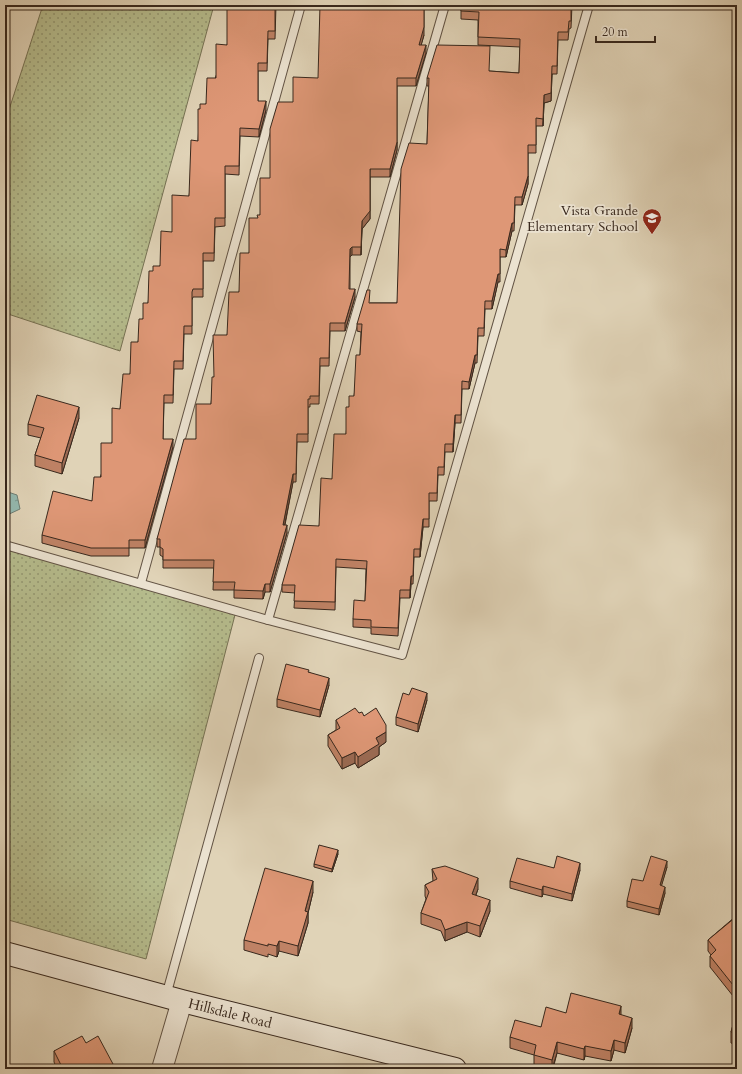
<svg xmlns="http://www.w3.org/2000/svg" width="742" height="1074" font-family="Cardo,serif">
<defs>
<pattern id="grass-dots" width="8" height="8" patternUnits="userSpaceOnUse"><rect width="8" height="8" fill="#b5bb8c"/><path d="M2 2h.1M6 6h.1" fill="none" stroke="#949872" stroke-width="1.8" stroke-linecap="round"/></pattern>
<pattern id="water-ripples" width="26" height="14" patternUnits="userSpaceOnUse"><rect width="26" height="14" fill="#94b8ae"/><path d="M2 4q2-2 4 0t4 0M15 11q2-2 4 0t4 0" fill="none" stroke="#7a968d"/></pattern>
</defs>
<rect width="100%" height="100%" fill="#e0d3b7"/>
<filter id="stains"><feTurbulence type="fractalNoise" baseFrequency=".005" numOctaves="4"/><feColorMatrix values="0 0 0 0 .2 0 0 0 0 .09 0 0 0 0 .02 0 0 0 .5 -.17"/></filter>
<radialGradient id="worn" r=".72"><stop offset=".6" stop-color="#630" stop-opacity="0"/><stop offset="1" stop-color="#630" stop-opacity=".3"/></radialGradient>
<g fill="url(#grass-dots)" stroke="#767254">
<polygon points="43,5 214,5 120,351 5,313 5,122"/>
<polygon points="5,546 236,611 146,959 5,919"/>
</g>
<polygon fill="url(#water-ripples)" stroke="#6f7e74" points="5,491 17,495 20,509 5,516"/>
<g fill="none" stroke-linecap="round" stroke-linejoin="round">
<defs>
<g id="service">
<polyline points="5,545 268,620 402,655 589,5"/>
<polyline points="141,583 301,5"/>
<polyline points="268,620 445,5"/>
<polyline points="166,996 259,658"/>
</g>
<polyline id="tertiary" points="162,1069 182,1001"/>
<g id="secondary">
<path id="s1" d="M5,953L182,1001L455,1069"/>
</g>
</defs>
<use href="#service" stroke="#625344" stroke-width="10"/>
<use href="#tertiary" stroke="#625344" stroke-width="22"/>
<use href="#secondary" stroke="#38281d" stroke-width="24"/>
<use href="#service" stroke="#ebe2d0" stroke-width="8"/>
<use href="#tertiary" stroke="#ebe2d0" stroke-width="20"/>
<use href="#secondary" stroke="#ebe2d0" stroke-width="22"/>
</g>
<g fill="#bf8265" stroke="#38281d">
<polygon points="276,5 275,39 268,39 267,71 258,71 258,101 266,110 259,137 240,136 239,175 225,174 225,226 215,227 214,261 203,261 203,297 193,297 192,300 192,334 184,334 183,369 174,369 173,403 164,403 163,439 173,447 145,548 129,548 129,556 91,556 42,543 42,535 92,501 112,443 120,409 130,374 138,342 143,319 148,303 153,271 160,266 172,232 189,196 198,141 200,109 206,104 227,45 238,8"/>
<polygon points="461,5 572,5 571,28 569,29 568,40 558,40 557,74 552,74 551,101 544,103 543,126 536,126 536,153 528,153 528,184 522,205 515,205 514,231 512,231 506,257 500,257 500,282 498,282 492,309 485,309 484,336 478,336 477,363 475,363 469,389 462,389 461,423 455,423 453,452 445,452 444,475 438,475 437,501 429,501 429,527 423,527 420,557 414,557 413,584 411,584 410,598 400,598 398,636 371,634 371,628 353,627 353,619 365,601 366,569 336,567 335,610 294,608 295,593 282,592 282,585 319,526 332,479 346,434 349,407 354,396 360,355 361,332 357,331 357,324 370,303 397,303 427,144 429,86 427,86 427,78 489,71 519,73 520,47 478,45 478,20 461,19"/>
<polygon points="424,35 421,45 426,53 416,86 397,86 397,150 390,177 370,177 370,219 362,229 361,255 352,255 350,257 350,289 355,297 345,331 330,331 329,366 320,366 319,404 310,404 310,407 308,407 308,442 297,442 296,482 293,482 285,525 287,533 270,592 265,592 263,599 234,598 234,590 213,590 214,568 163,568 163,557 160,555 160,547 157,547 157,539 196,439 211,404 214,377 227,335 239,292 258,218 260,215 293,102 318,78"/>
<polygon points="737,308 737,322 736,322 736,311"/>
<polygon points="79,418 62,474 35,466 35,455 41,438 28,435 28,424"/>
<polygon points="309,672 329,685 320,717 277,707 277,699"/>
<polygon points="427,700 418,732 396,725 396,717"/>
<polygon points="359,713 364,716 386,742 379,747 379,755 358,768 355,763 342,769 328,746 328,735 336,730 336,720"/>
<polygon points="733,813 737,815 737,826 733,824"/>
<polygon points="338,854 332,872 314,867 314,864"/>
<polygon points="667,867 661,886 665,893 659,915 627,907 627,901 643,881"/>
<polygon points="554,868 580,870 572,901 543,894 542,897 510,888 510,881"/>
<polygon points="432,869 478,889 476,895 490,911 480,937 467,932 445,941 441,931 421,924 421,913 426,899 425,896 425,885 433,881"/>
<polygon points="734,882 737,882 737,1001 710,967 710,956 711,955 708,951 708,940 736,916 734,893"/>
<polygon points="313,892 308,913 308,923 298,956 279,951 277,957 268,954 268,957 244,950 244,940"/>
<polygon points="737,1011 737,1045 731,1043 731,1032"/>
<polygon points="566,1013 621,1015 632,1028 625,1053 614,1050 611,1061 585,1056 584,1060 557,1053 553,1069 545,1069 534,1066 534,1055 510,1048 510,1037 541,1027"/>
<polygon points="86,1043 113,1069 57,1069 54,1062 54,1051"/>
</g>
<g fill="#9b6a53" stroke="#38281d">
<polygon points="424,5 424,35 419,53 419,45"/>
<polygon points="426,45 426,53 416,86 416,78"/>
<polygon points="552,74 551,101 544,103 543,126 544,95"/>
<polygon points="266,101 266,110 259,137 259,129"/>
<polygon points="397,142 397,150 390,177 390,169"/>
<polygon points="370,169 370,219 362,229 361,255 362,221"/>
<polygon points="528,176 528,184 522,205 522,197"/>
<polygon points="512,223 512,231 506,257 506,250"/>
<polygon points="352,247 352,255 350,257 350,249"/>
<polygon points="498,274 498,282 492,309 492,301"/>
<polygon points="355,289 355,297 345,331 345,323"/>
<polygon points="475,355 475,363 469,389 469,382"/>
<polygon points="79,407 79,418 62,474 62,463"/>
<polygon points="455,415 455,423 453,452 453,444"/>
<polygon points="173,439 173,447 145,548 145,540"/>
<polygon points="293,474 293,482 283,533 283,525"/>
<polygon points="423,519 423,527 420,557 420,549"/>
<polygon points="287,525 287,533 270,592 270,584"/>
<polygon points="411,576 411,584 410,598 410,590"/>
<polygon points="265,584 265,592 263,599 263,591"/>
<polygon points="329,678 329,685 320,717 320,710"/>
<polygon points="427,693 427,700 418,732 418,724"/>
<polygon points="386,732 386,742 379,747 379,755 358,768 358,757 376,738"/>
<polygon points="355,752 355,763 342,769 342,758"/>
<polygon points="338,850 338,854 332,872 332,869"/>
<polygon points="667,861 667,867 660,891 660,885"/>
<polygon points="580,863 580,870 572,901 572,894"/>
<polygon points="478,878 478,889 472,905 472,894"/>
<polygon points="313,881 313,892 308,913 308,923 298,956 298,946 305,911"/>
<polygon points="543,886 543,894 542,897 542,890"/>
<polygon points="665,887 665,893 659,915 659,909"/>
<polygon points="490,900 490,911 480,937 480,926"/>
<polygon points="467,922 467,932 445,941 445,930"/>
<polygon points="279,941 279,951 277,957 277,946"/>
<polygon points="621,1006 621,1016 619,1014"/>
<polygon points="632,1018 632,1028 625,1053 625,1043"/>
<polygon points="614,1040 614,1050 611,1061 611,1051"/>
<polygon points="557,1042 557,1053 552,1069 552,1060"/>
<polygon points="585,1046 585,1056 584,1060 584,1049"/>
<polygon points="113,1064 113,1069 102,1069"/>
</g>
<g fill="#de9776" stroke="#38281d">
<polygon points="238,5 275,5 275,31 268,31 267,63 258,63 258,101 266,101 259,129 240,128 239,166 225,166 225,218 215,218 214,253 203,253 203,289 193,289 192,292 192,326 184,326 183,361 174,361 173,395 164,395 163,439 173,439 145,540 129,540 129,548 91,548 42,535 53,491 92,501 94,477 101,477 101,443 112,443 112,408 120,409 123,374 130,374 131,342 138,342 139,319 143,319 143,303 148,303 149,271 153,271 153,266 160,266 161,231 172,232 172,195 189,196 191,140 198,141 198,109 200,109 200,104 206,104 207,78 216,78 216,44 227,45 227,8 238,8"/>
<polygon points="320,5 424,5 424,27 419,45 426,45 416,78 397,78 397,142 390,169 370,169 370,211 362,221 361,247 352,247 350,249 349,289 355,289 345,323 330,323 329,358 320,358 319,396 310,396 310,399 308,399 308,434 297,434 296,474 293,474 283,525 287,525 270,584 265,584 263,591 234,590 235,582 213,582 214,560 163,560 163,549 160,547 160,539 157,539 184,439 196,439 196,404 211,404 212,377 214,377 213,335 227,335 229,292 239,292 240,253 249,253 249,218 258,218 257,215 260,215 260,178 270,178 270,129 278,102 293,102 293,77 318,78"/>
<polygon points="461,5 571,5 571,21 569,21 568,32 558,32 557,66 552,66 551,93 544,95 543,119 536,118 536,145 528,145 528,176 522,197 515,197 514,223 512,223 506,250 500,249 500,274 498,274 492,301 485,301 484,328 478,328 477,355 475,355 469,382 462,381 461,415 455,415 453,444 445,444 444,467 438,467 437,493 429,493 429,519 423,519 420,549 414,549 413,576 411,576 410,590 400,590 398,628 371,627 371,620 353,619 354,600 365,601 367,561 336,559 335,602 294,601 295,585 282,585 299,525 319,526 321,478 332,479 334,434 346,434 346,407 349,407 349,396 354,396 356,355 360,355 362,324 357,324 367,290 370,290 369,303 397,303 401,169 409,143 427,144 429,78 427,78 437,45 490,46 489,71 519,73 520,39 478,37 479,12 461,11"/>
<polygon points="37,395 79,407 62,463 35,455 44,428 28,424"/>
<polygon points="286,664 309,670 308,672 329,678 320,710 277,699"/>
<polygon points="412,688 427,693 418,724 396,717 403,693 409,695"/>
<polygon points="355,708 359,713 362,712 364,716 376,708 386,725 386,732 376,738 379,744 358,757 355,752 342,758 328,735 340,728 336,720"/>
<polygon points="737,807 737,815 733,813"/>
<polygon points="319,845 338,850 332,869 314,864"/>
<polygon points="557,856 580,863 572,894 543,886 542,890 510,881 517,858 554,868"/>
<polygon points="651,856 667,861 660,885 665,887 659,909 627,901 632,879 643,881"/>
<polygon points="445,866 478,878 472,894 490,900 480,926 467,922 445,930 441,920 421,913 429,892 425,885 437,879 432,869"/>
<polygon points="265,868 313,881 305,911 308,912 298,946 279,941 277,946 268,944 268,946 244,940"/>
<polygon points="734,882 737,882 737,912"/>
<polygon points="737,916 737,973 734,975 737,975 737,990 710,956 716,950 708,940"/>
<polygon points="571,993 621,1006 619,1014 632,1018 625,1043 614,1040 611,1051 585,1046 584,1049 557,1042 552,1060 534,1055 536,1045 510,1037 515,1020 541,1027 546,1007 566,1013"/>
<polygon points="737,1011 737,1034 731,1032"/>
<polygon points="82,1036 86,1043 98,1036 113,1064 102,1069 63,1069 54,1051"/>
</g>
<defs>
<symbol id="school-pin" viewBox="-11 -11 22 30"><path d="M0 17L-7.5 6A9.5 9.5 0 1 1 7.5 6Z" fill="#8f2418" stroke="#ebe2d0"/><path d="M0-5L7-2L0 1L-7-2ZM-4 1L0 2.5L4 1V4Q0 6-4 4Z" fill="#fff"/></symbol>
</defs>
<g fill-rule="evenodd">
<use href="#school-pin" x="641" y="207" width="22" height="30"/>
</g>
<g text-anchor="middle" stroke-width="3.5" stroke-linejoin="round" paint-order="stroke">
<g font-size="14" fill="#38281d" stroke="#ebe2d0" text-anchor="end">
<text x="638" y="215">Vista Grande<tspan x="638" dy="16">Elementary School</tspan></text>
</g>
<g font-size="14" fill="#38281d" stroke="#ebe2d0">
<text dy="5" stroke="none"><textPath href="#s1" startOffset="233">Hillsdale Road</textPath></text>
</g>
</g>
<rect width="742" height="1074" fill="none" stroke="#e0d3b7" stroke-width="20"/>
<rect x="6" y="6" width="730" height="1062" fill="none" stroke="#38281d" stroke-width="2"/>
<rect x="10" y="10" width="722" height="1054" fill="none" stroke="#38281d"/>
<path d="M596 36v6h59v-6" fill="none" stroke="#38281d" stroke-width="2"/>
<text x="602" y="36" font-size="12" fill="#38281d" stroke="#ebe2d0" stroke-width="3" paint-order="stroke">20 m</text>
<rect width="100%" height="100%" filter="url(#stains)"/>
<rect width="100%" height="100%" fill="url(#worn)"/>
</svg>
